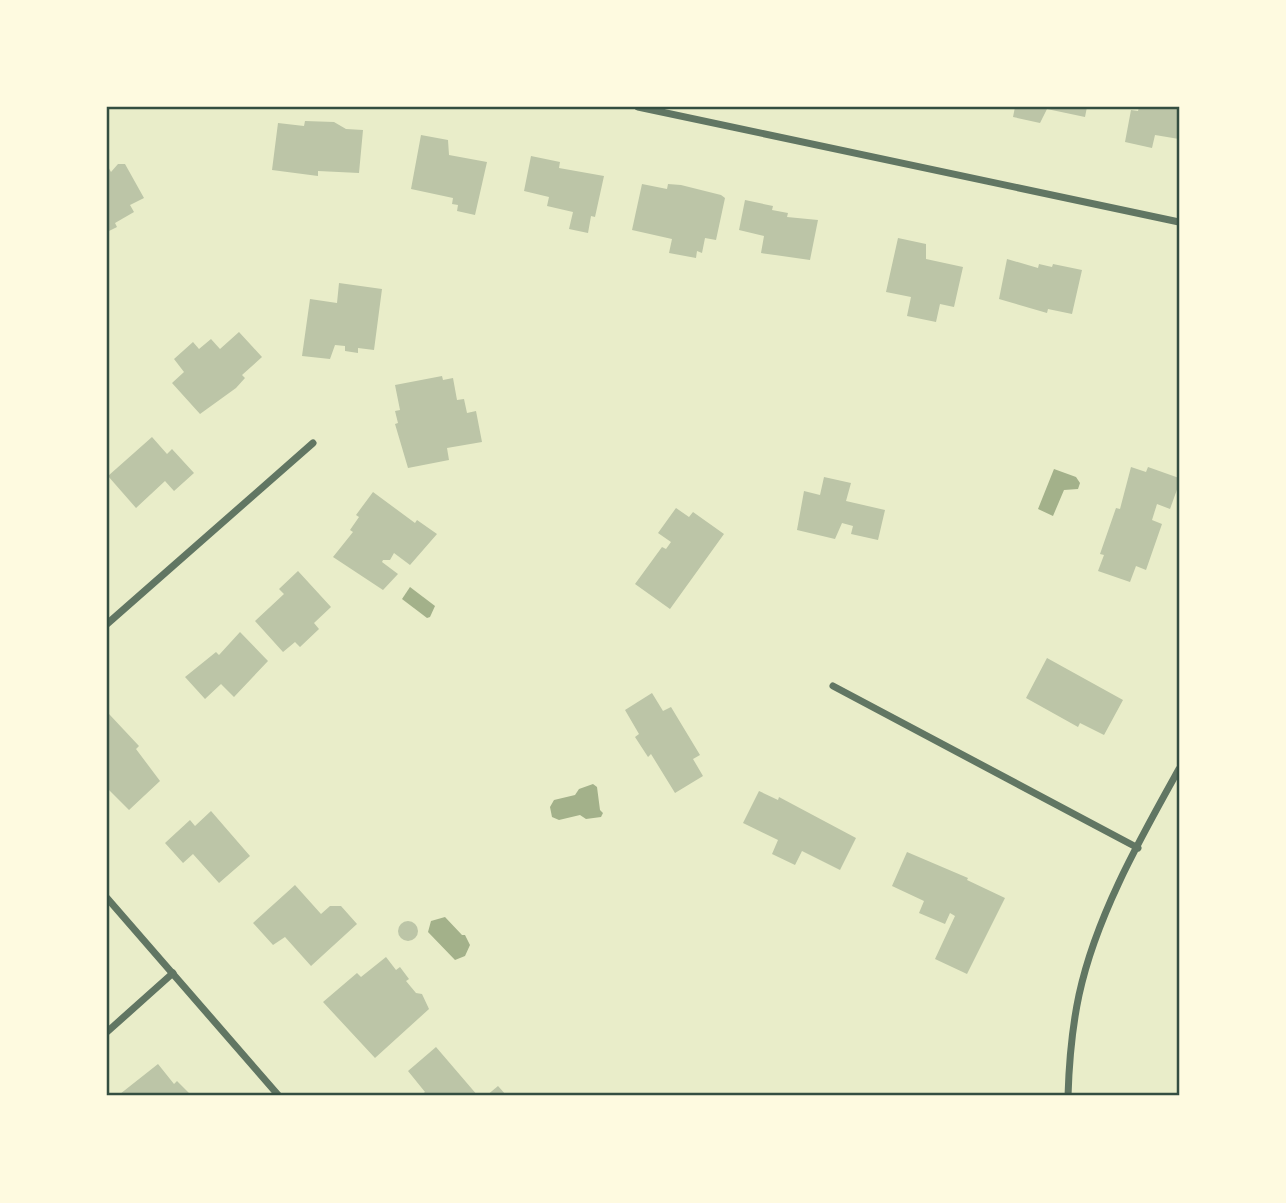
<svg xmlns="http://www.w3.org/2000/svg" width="1286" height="1203" font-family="Barlow,sans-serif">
<rect width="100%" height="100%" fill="#e9edc9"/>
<g fill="#a3b18a">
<polygon points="1054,469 1076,477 1080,483 1078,489 1064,490 1053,516 1038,509"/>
<polygon points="410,587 435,606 430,617 427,618 402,599"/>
<polygon points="593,784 597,787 600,810 603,813 601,817 586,819 580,815 559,820 552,817 550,807 554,800 575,795 579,789"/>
<polygon points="445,917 462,935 465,935 470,945 465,956 455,960 428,932 431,921"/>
</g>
<g fill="#bcc5a7">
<polygon points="1015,107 1087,107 1085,117 1047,109 1040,123 1013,117"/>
<polygon points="1139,107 1179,107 1179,139 1155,135 1152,148 1125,142 1131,110 1138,111"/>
<polygon points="305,121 334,122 346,129 363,130 359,173 318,171 318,176 272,170 278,123 304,126"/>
<polygon points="421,135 448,140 449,155 487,162 475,215 457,211 458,205 452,204 453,198 411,189"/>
<polygon points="531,156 560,162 559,168 604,176 595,217 591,216 588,233 569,229 573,212 547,206 549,197 524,191"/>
<polygon points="118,164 125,164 144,198 130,205 134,212 115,223 117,227 107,232 107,165 111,172"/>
<polygon points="642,184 667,189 668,184 681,185 721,195 725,198 716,240 705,238 702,253 697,251 696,258 669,253 672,239 632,230"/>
<polygon points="745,200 773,206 772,210 788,213 787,217 818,220 810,260 761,253 764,236 739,230"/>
<polygon points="898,238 926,244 926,259 963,267 954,307 940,304 936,322 907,316 911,297 886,292"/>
<polygon points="1007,259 1038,268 1039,264 1052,267 1053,264 1082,270 1072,314 1048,309 1047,313 999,299"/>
<polygon points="339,283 382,289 374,350 358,348 358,353 345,351 345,346 335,345 330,359 302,356 310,299 337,303"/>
<polygon points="239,332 262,357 242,375 245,378 236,388 200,414 172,383 184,372 174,359 193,342 199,349 211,339 220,349"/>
<polygon points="442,376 443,380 453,378 457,400 464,399 467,413 476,411 482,442 447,448 449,460 408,468 395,424 398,423 395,411 400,410 395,385"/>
<polygon points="152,437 167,454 172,449 194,473 174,491 165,481 136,508 108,476"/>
<polygon points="1131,467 1146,472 1148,467 1179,478 1179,484 1170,509 1157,504 1152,520 1162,524 1146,570 1136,566 1130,582 1098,571 1104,555 1100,554 1116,508 1120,509"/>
<polygon points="824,477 851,483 846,501 885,510 878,540 851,534 853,526 842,523 835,539 797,530 804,491 820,495"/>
<polygon points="373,492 415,523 417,520 437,534 410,565 394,553 390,560 383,560 382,562 398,574 383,590 333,557 353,532 350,530 359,517 356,515"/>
<polygon points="676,508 689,517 693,512 724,534 670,609 635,584 662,547 666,549 671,542 658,533"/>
<polygon points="298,571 331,607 314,623 319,629 300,647 295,642 283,652 255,621 284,594 279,589"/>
<polygon points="240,632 268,661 234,697 221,684 205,699 185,677 216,652 219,655"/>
<polygon points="1047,658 1123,700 1104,735 1080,723 1078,727 1026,698"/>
<polygon points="652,693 663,711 671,707 700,755 693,759 703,776 675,793 651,754 648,757 635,737 639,734 625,710"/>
<polygon points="109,714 139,746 136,749 160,781 129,810 107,788"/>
<polygon points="759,791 778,800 779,797 856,838 840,870 802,851 795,865 772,854 778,840 743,823"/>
<polygon points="211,811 250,856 219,883 193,854 183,863 165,843 190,820 195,826"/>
<polygon points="907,852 968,878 967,880 1005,898 967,974 935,959 955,916 950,913 945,924 919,913 924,901 892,886"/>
<polygon points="295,885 321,914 330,906 341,906 357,924 311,966 285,937 273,945 253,923"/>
<circle cx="408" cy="931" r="10"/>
<polygon points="386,957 396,970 400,967 409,979 406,981 416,993 422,994 429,1009 375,1058 323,1002 357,973 361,977"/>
<polygon points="436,1047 478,1096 420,1096 425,1092 408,1071"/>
<polygon points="158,1064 174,1084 177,1081 192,1096 122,1096 120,1094"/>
<polygon points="498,1086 507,1096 486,1096"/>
</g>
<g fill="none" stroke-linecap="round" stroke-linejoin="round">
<g stroke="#617663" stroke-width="7">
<polyline points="638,107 1179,222"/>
<polyline points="107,624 313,443"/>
<polyline points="833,686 1138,848"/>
<polyline points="107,898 279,1096"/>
<polyline points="107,1032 173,973"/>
<path d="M1068,1096C1069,1063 1072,1028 1079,995C1096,916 1140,839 1179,769"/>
</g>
</g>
<rect width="1286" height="1203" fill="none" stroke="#fefae0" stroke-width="217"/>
<rect x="108" y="108" width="1070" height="986" fill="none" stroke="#344e41" stroke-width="2.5"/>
</svg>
